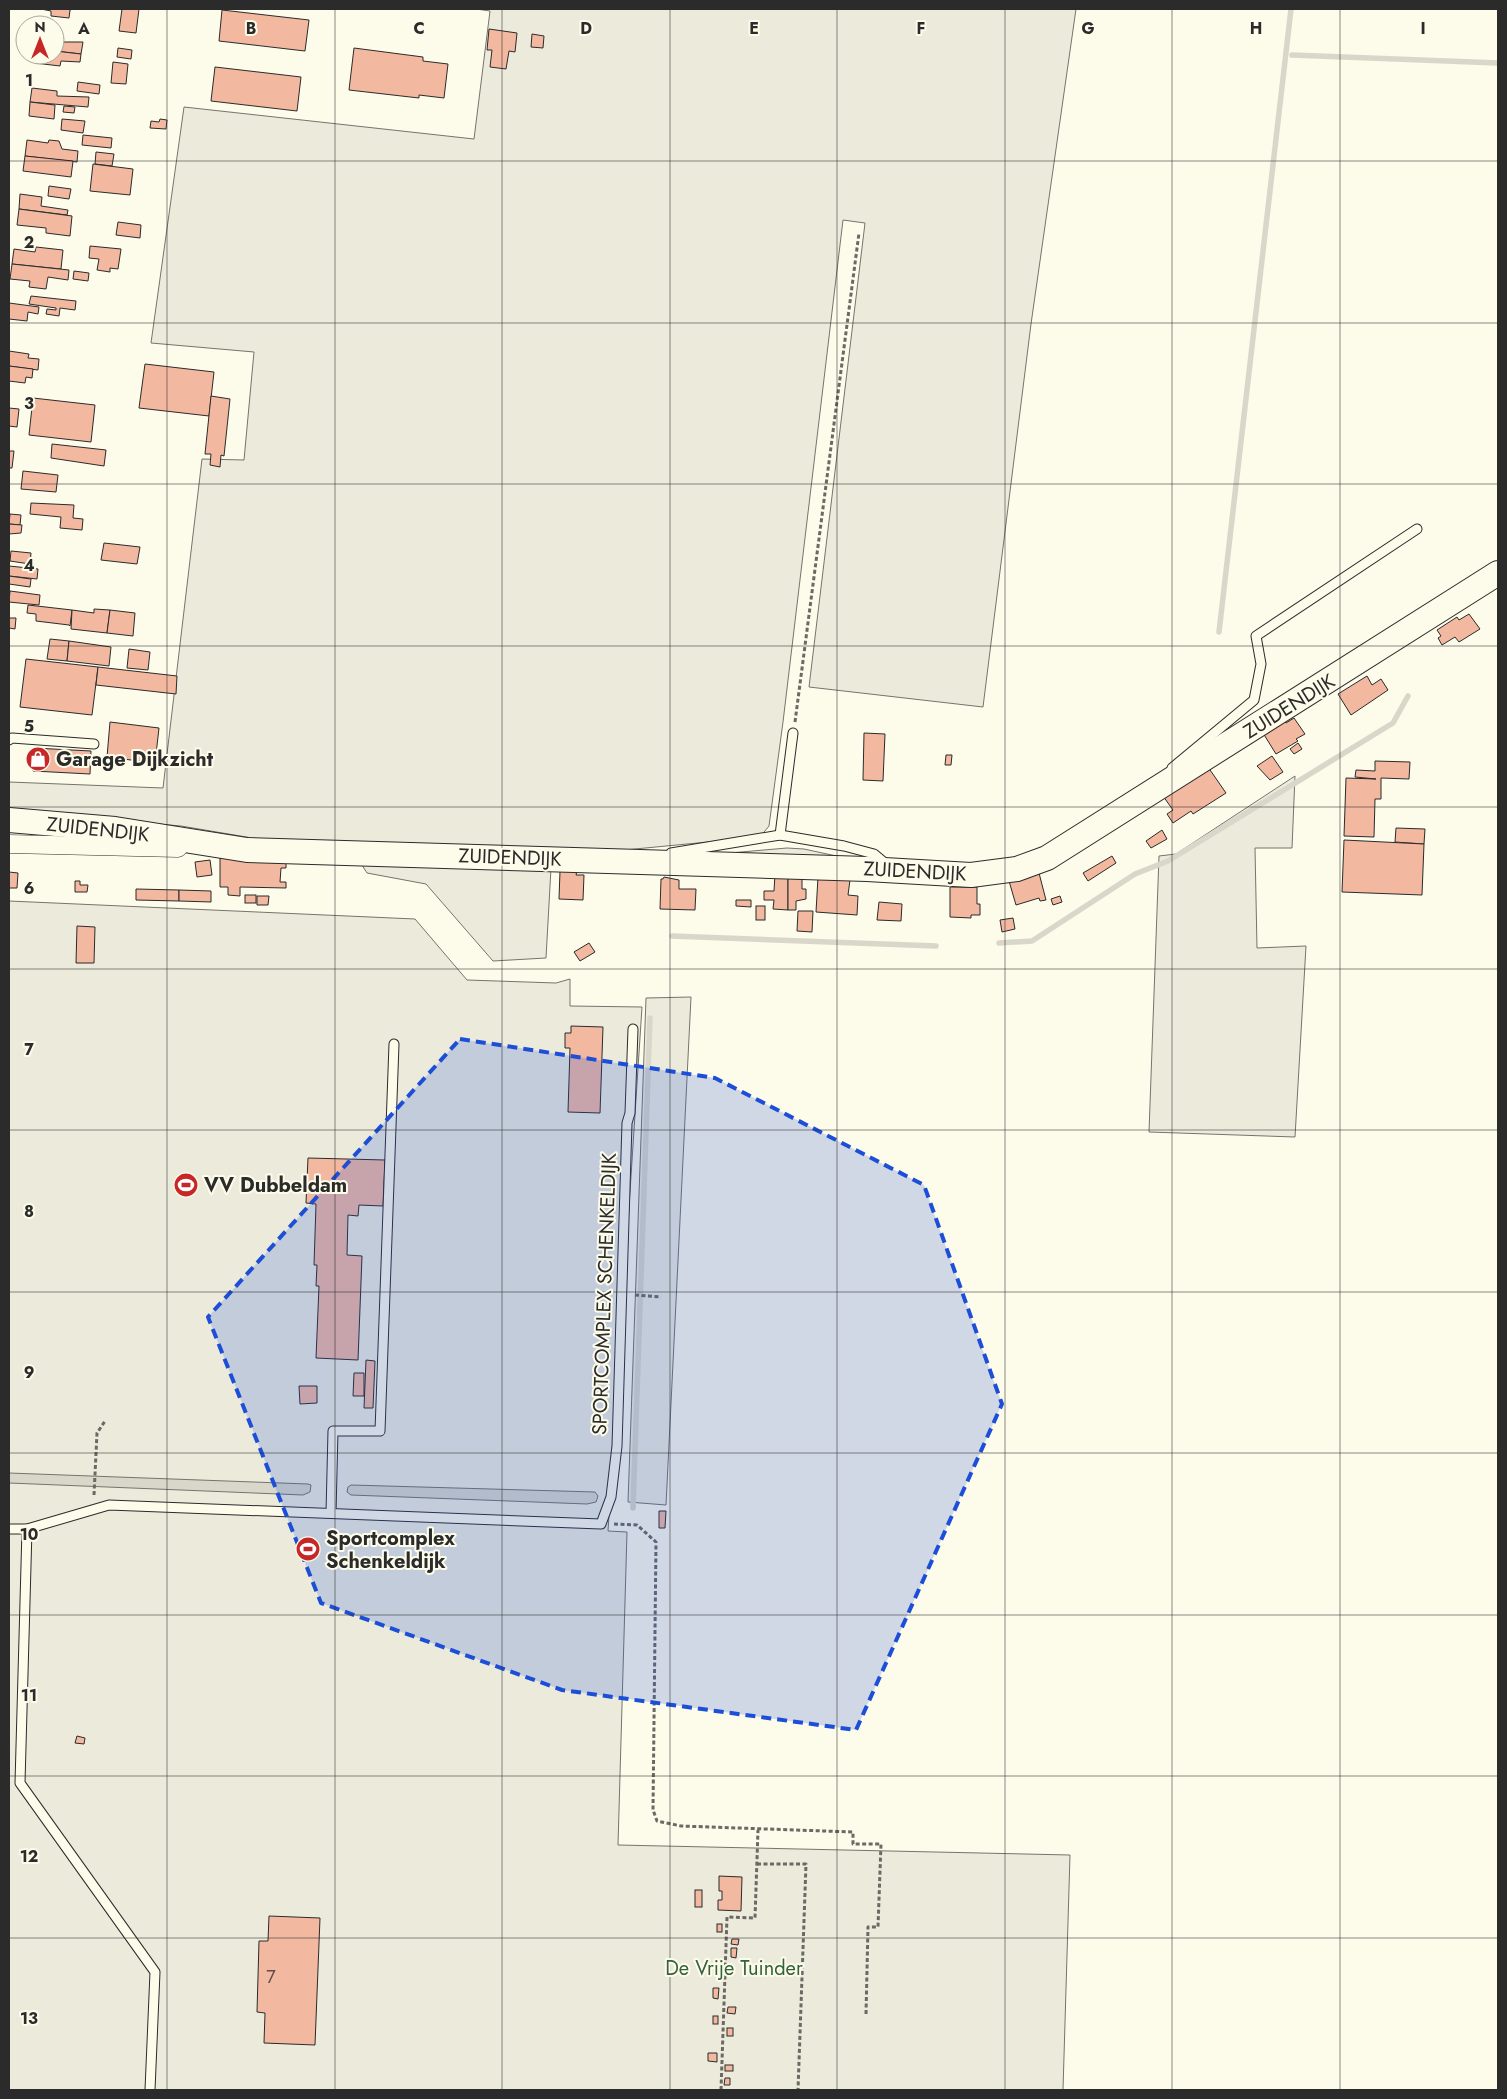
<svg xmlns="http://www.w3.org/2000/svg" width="1507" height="2099" font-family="Jost,sans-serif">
<rect width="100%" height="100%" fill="#fdfbea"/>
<g fill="#ecebdb" stroke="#74746e">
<polygon points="476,9 1076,9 1031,324 983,707 809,687 865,223 843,220 783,722 769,826 760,837 614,851 264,840 181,826 9,811 9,782 163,788 202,459 244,460 254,352 151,343 184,107 474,139 490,11"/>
<polygon points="1295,776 1292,848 1255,848 1257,948 1306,946 1295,1137 1149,1132 1159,856 1176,854"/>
<polygon points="787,848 804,849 841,857 718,854"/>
<polygon points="360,862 551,868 546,958 493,961 426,884 367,873"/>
<polygon points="9,901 415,919 467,980 556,983 570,979 570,1006 642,1007 608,1531 627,1532 618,1845 1070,1855 1063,2090 9,2090"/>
<polygon points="691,997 666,1505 628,1502 646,998"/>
</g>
<g fill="#d8d7c9" stroke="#74746e">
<polygon points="9,1473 308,1484 311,1485 310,1492 303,1495 9,1483"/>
<polygon points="351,1485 595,1492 598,1496 596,1502 587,1504 351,1495 347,1492 348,1487"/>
</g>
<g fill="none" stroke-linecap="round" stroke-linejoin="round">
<g stroke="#d8d7c9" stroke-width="5.5">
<polyline points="1292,55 1498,63"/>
<polyline points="1219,632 1291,9"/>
<polyline points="672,936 936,946"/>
<polyline points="999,943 1032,941 1135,874 1168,861 1393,723 1408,696"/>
<polyline points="633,1508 650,1018"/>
</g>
</g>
<g fill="#f2b8a0" stroke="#2b2b2b">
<polygon points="41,9 73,9 70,10 69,18 51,16 51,11"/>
<polygon points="122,9 139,9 136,33 119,31"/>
<polygon points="222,10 309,20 305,51 219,41"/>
<polygon points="489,29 517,33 515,52 509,51 506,69 490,67 492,50 487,50"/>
<polygon points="532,34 544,36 543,48 531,47"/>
<polygon points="55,36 63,37 63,42 83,42 81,54 55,51"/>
<polygon points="118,48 132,50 131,59 117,57"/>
<polygon points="354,48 423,57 423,61 448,64 444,98 419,95 419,98 349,90"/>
<polygon points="55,51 81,54 80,62 61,61 60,66 35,63 36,55 55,55"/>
<polygon points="113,62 128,64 126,84 111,83"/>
<polygon points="215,67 301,77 297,111 211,101"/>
<polygon points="78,82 100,85 99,94 77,91"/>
<polygon points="32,88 57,91 57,96 89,97 88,107 30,102"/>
<polygon points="30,102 55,105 54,119 29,116"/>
<polygon points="64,106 75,107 74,113 63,112"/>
<polygon points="62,119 85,121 83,133 61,130"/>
<polygon points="160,119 167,120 166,129 150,128 151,121 159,122"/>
<polygon points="83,135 112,138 111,148 82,145"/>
<polygon points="27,140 48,143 49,140 59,141 62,149 78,151 77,162 25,156"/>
<polygon points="96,152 114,154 112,166 95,164"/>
<polygon points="25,156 73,161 71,177 23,171"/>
<polygon points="93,164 133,169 130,195 90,191"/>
<polygon points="49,186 71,189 69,199 48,196"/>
<polygon points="20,194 42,197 41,206 68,210 67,215 19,209"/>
<polygon points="19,209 72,216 70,236 46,233 46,228 17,225"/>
<polygon points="118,222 141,225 140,238 116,235"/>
<polygon points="90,246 121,249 118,269 110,268 110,272 97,270 99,259 89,258"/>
<polygon points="36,247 63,250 61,269 12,264 14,249 35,252"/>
<polygon points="12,264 69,270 68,280 48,277 46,289 29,287 30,281 10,279"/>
<polygon points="74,271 89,273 88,281 73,279"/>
<polygon points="31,296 76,301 75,310 60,308 59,316 46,314 47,309 56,310 56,308 29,304"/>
<polygon points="9,303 39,307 38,314 28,312 27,321 9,319"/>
<polygon points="9,351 29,354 28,358 39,359 38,370 9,366"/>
<polygon points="145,364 214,372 209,416 139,408"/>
<polygon points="9,366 33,369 32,378 26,377 25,383 9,381"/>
<polygon points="211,396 230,399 224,456 221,455 220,467 210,465 211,454 205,454"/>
<polygon points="33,398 95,405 91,442 29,435"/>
<polygon points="9,408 19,409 17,427 9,426"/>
<polygon points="52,444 106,450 104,466 51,458"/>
<polygon points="9,451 14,451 12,468 9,468"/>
<polygon points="23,471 58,475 56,492 21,489"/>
<polygon points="31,503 74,505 73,518 83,519 82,530 60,528 61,517 30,514"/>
<polygon points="10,514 21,515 20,525 9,524"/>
<polygon points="9,524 22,525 21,533 9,534"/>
<polygon points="104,543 140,547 137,564 101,560"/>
<polygon points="11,551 31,553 30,564 10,561"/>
<polygon points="9,566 38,569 37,579 9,576"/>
<polygon points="9,576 31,579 30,587 9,584"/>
<polygon points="10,591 40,595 39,605 9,602"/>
<polygon points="28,605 72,610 70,626 69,625 36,621 36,614 27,613"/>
<polygon points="94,609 110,610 107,633 71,629 72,610 94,613"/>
<polygon points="110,610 135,613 133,636 107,633"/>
<polygon points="1469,614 1480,629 1459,642 1455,637 1442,645 1438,638 1441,636 1437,630 1457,617 1459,620"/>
<polygon points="9,618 16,618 15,629 9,628"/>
<polygon points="50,639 69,641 67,661 47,659"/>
<polygon points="69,641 111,647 109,666 67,661"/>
<polygon points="129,649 150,652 148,670 127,668"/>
<polygon points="26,659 98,667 92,715 20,707"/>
<polygon points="98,667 177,676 176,694 96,685"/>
<polygon points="1367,676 1372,685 1381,679 1388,690 1351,715 1338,694"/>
<polygon points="1294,718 1305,734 1296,739 1298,741 1276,754 1263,733 1284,720 1286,723"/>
<polygon points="110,722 159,728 155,763 107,757"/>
<polygon points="864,733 885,734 883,781 863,780"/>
<polygon points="1298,743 1302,749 1294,754 1290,749"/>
<polygon points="34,748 91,751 90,774 33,771"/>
<polygon points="946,755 952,755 951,765 945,765"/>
<polygon points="1272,756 1283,772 1270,780 1257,766"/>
<polygon points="1375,761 1410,762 1409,779 1381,778 1381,799 1375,799 1374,837 1344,836 1346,778 1376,779 1355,777 1356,770 1375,771"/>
<polygon points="1208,767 1226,793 1193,814 1191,811 1173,823 1167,814 1173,810 1163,796"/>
<polygon points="1396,828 1425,829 1424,844 1395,842"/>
<polygon points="1162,830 1167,839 1151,848 1146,841"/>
<polygon points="1344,840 1424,844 1422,895 1342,892"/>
<polygon points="1112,856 1116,863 1088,881 1083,873"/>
<polygon points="220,858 286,860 286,868 281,868 280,882 286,882 286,888 240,887 240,896 228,895 228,887 220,887"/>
<polygon points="210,860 212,875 197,877 195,862"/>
<polygon points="560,871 577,871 576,875 584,875 583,900 559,899"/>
<polygon points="9,872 18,873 17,888 9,888"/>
<polygon points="1039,873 1046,900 1040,901 1039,898 1016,905 1009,881"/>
<polygon points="775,874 788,874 788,910 773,909 774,900 764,900 764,891 774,891"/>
<polygon points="788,874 802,875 802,889 806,889 806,899 796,901 796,910 788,910"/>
<polygon points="664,877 679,880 679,889 696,889 695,910 660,909 661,879 663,879"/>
<polygon points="818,877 850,880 848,895 858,896 857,915 816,912"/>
<polygon points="75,881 80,881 80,885 88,885 87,892 75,892"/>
<polygon points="950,887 977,887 977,904 980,904 980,915 971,915 971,918 950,917"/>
<polygon points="136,889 179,890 179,901 136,900"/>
<polygon points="179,890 211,891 211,902 179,901"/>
<rect x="245" y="895" width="11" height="8"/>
<polygon points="257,896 269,896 268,905 257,905"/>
<polygon points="1060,896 1062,902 1053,905 1051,899"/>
<polygon points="736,900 751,900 751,907 736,906"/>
<polygon points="879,902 902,904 901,921 877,920"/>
<rect x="756" y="906" width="9" height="14"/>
<polygon points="798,911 813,911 812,932 797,931"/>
<polygon points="1013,918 1015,929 1002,932 1000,920"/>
<polygon points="77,926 95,927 94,963 76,963"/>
<polygon points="589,943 595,952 580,961 574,952"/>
<polygon points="571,1026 603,1027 600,1113 568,1112 570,1048 565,1048 565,1033 571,1033"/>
<polygon points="308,1158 385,1160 383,1206 359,1205 358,1216 348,1215 347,1255 362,1256 358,1360 316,1358 319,1286 316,1286 317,1265 314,1265 316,1204 306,1203"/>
<polygon points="366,1360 375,1361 373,1408 364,1408"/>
<polygon points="354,1373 364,1373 364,1396 353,1396"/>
<polygon points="299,1386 317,1386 317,1403 300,1404"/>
<polygon points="659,1511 666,1511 665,1528 659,1528"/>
<polygon points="77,1736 85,1738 84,1744 75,1743"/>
<polygon points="719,1876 742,1877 741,1911 718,1910 718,1900 722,1900 722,1891 719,1891"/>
<rect x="695" y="1890" width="7" height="17"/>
<polygon points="269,1916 320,1918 315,2045 264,2043 265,2013 257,2012 259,1941 268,1941"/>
<rect x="717" y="1924" width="5" height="8"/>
<polygon points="732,1939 739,1939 738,1945 731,1944"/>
<polygon points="731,1948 737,1948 736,1958 731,1957"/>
<polygon points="713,1988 719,1988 718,1999 713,1998"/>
<polygon points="728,2007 736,2007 735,2014 727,2013"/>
<rect x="713" y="2016" width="5" height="8"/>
<rect x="727" y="2028" width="6" height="8"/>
<polygon points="708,2053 717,2053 717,2062 708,2061"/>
<rect x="725" y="2065" width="8" height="6"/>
<polygon points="725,2078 730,2078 730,2085 724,2085"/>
</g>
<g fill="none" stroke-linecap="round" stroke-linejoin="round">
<defs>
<g id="lane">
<polyline points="9,740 12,738 94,744"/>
<polyline points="1172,768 1254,700 1261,664 1256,636 1417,529"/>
<polyline points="780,835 793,733"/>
<polyline points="671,853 780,835 844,846 874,854 886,864"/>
<polyline points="331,1513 333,1431 380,1431 394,1044"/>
<polyline points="9,1529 27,1529 109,1505 601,1524 611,1497 617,1446 627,1123 630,1113 633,1029"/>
<polyline points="27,1529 20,1783 155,1972 150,2090"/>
</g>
<polyline id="street" points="9,844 178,848"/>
<polyline id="secondary" points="9,820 115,829 247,850 867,869 971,875 1017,869 1047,858 1498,573"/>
</defs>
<use href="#lane" stroke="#2b2b2b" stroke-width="11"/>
<use href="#street" stroke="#2b2b2b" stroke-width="19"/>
<use href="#secondary" stroke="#2b2b2b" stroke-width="26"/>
<g stroke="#6a6964" stroke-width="3" stroke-dasharray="4 2.5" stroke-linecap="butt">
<polyline points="795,722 859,233"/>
<polyline points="635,1295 661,1297"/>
<polyline points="94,1495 97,1433 105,1421"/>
<polyline points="614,1524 637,1525 656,1542 653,1810 657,1821 681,1826 853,1832 853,1844 881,1844 878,1927 868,1927 866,2014"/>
<polyline points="757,1864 806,1864 798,2090"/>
<polyline points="721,2090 727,1917 755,1918 758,1830"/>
</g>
<use href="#lane" stroke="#fdfbea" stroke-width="9"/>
<use href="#street" stroke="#fdfbea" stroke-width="18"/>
<use href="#secondary" stroke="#fdfbea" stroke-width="24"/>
</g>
<path fill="#1d4ed8" fill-opacity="0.2" stroke="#1d4ed8" stroke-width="4" stroke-dasharray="10 6" stroke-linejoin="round" d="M460,1039L715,1078L924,1185L1002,1404L856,1730L562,1690L321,1603L208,1317Z"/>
<path fill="none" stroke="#2b2b2b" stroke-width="1" stroke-opacity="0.55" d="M167,9V2090M335,9V2090M502,9V2090M670,9V2090M837,9V2090M1005,9V2090M1172,9V2090M1340,9V2090M9,161H1498M9,323H1498M9,484H1498M9,646H1498M9,807H1498M9,969H1498M9,1130H1498M9,1292H1498M9,1453H1498M9,1615H1498M9,1776H1498M9,1938H1498"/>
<defs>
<symbol id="shop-disc" viewBox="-11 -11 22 22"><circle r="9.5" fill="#c62828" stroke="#fdfbea"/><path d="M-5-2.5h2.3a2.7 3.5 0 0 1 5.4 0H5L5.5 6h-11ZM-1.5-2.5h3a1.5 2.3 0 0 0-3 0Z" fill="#fff"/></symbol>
<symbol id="stadium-disc" viewBox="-11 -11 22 22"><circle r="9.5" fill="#c62828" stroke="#fdfbea"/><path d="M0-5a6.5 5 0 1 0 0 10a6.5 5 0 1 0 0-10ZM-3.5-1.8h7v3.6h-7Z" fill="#fff"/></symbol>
</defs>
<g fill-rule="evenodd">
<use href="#shop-disc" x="24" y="745" width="28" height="28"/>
<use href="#stadium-disc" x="172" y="1171" width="28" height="28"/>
<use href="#stadium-disc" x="294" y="1535" width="28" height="28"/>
</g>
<g text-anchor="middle" stroke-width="4" stroke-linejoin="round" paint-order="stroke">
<g font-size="18" fill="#5d4e48">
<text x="271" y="1983">7</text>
</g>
<g font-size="20" fill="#2b2b2b" stroke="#fdfbea">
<text transform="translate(1289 706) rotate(-32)" y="7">ZUIDENDIJK</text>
<text transform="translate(98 829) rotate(6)" y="7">ZUIDENDIJK</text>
<text transform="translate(510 857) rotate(2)" y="7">ZUIDENDIJK</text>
<text transform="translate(915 871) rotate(3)" y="7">ZUIDENDIJK</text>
<text transform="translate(604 1294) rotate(-88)" y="7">SPORTCOMPLEX SCHENKELDIJK</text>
</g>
<g font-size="20" font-weight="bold" fill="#2b2b2b" stroke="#fdfbea" text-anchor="start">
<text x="56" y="766">Garage Dijkzicht</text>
<text x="204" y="1192">VV Dubbeldam</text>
<text x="326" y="1545">Sportcomplex<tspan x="326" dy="23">Schenkeldijk</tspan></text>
</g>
<g font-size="20" fill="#34623c" stroke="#fdfbea">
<text x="734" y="1975">De Vrije Tuinder</text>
</g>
</g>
<g font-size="16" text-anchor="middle" font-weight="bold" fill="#2b2b2b" stroke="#fdfbea" stroke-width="4" stroke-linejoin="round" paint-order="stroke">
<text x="84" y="34">A</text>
<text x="251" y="34">B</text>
<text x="419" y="34">C</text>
<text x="586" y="34">D</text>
<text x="754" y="34">E</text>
<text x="921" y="34">F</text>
<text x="1088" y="34">G</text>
<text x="1256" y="34">H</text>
<text x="1423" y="34">I</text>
<text x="29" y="86">1</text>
<text x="29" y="248">2</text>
<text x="29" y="409">3</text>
<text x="29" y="571">4</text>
<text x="29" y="732">5</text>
<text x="29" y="894">6</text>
<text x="29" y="1055">7</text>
<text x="29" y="1217">8</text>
<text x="29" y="1378">9</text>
<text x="29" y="1540">10</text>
<text x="29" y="1701">11</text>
<text x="29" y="1862">12</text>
<text x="29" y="2024">13</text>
</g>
<rect width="1507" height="2099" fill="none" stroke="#2b2b2b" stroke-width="20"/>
<g transform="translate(40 40)"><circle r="24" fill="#fdfbea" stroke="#a9a89e"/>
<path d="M0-4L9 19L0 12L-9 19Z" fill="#c62828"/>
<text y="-8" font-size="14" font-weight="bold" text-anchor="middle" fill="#2b2b2b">N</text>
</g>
</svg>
